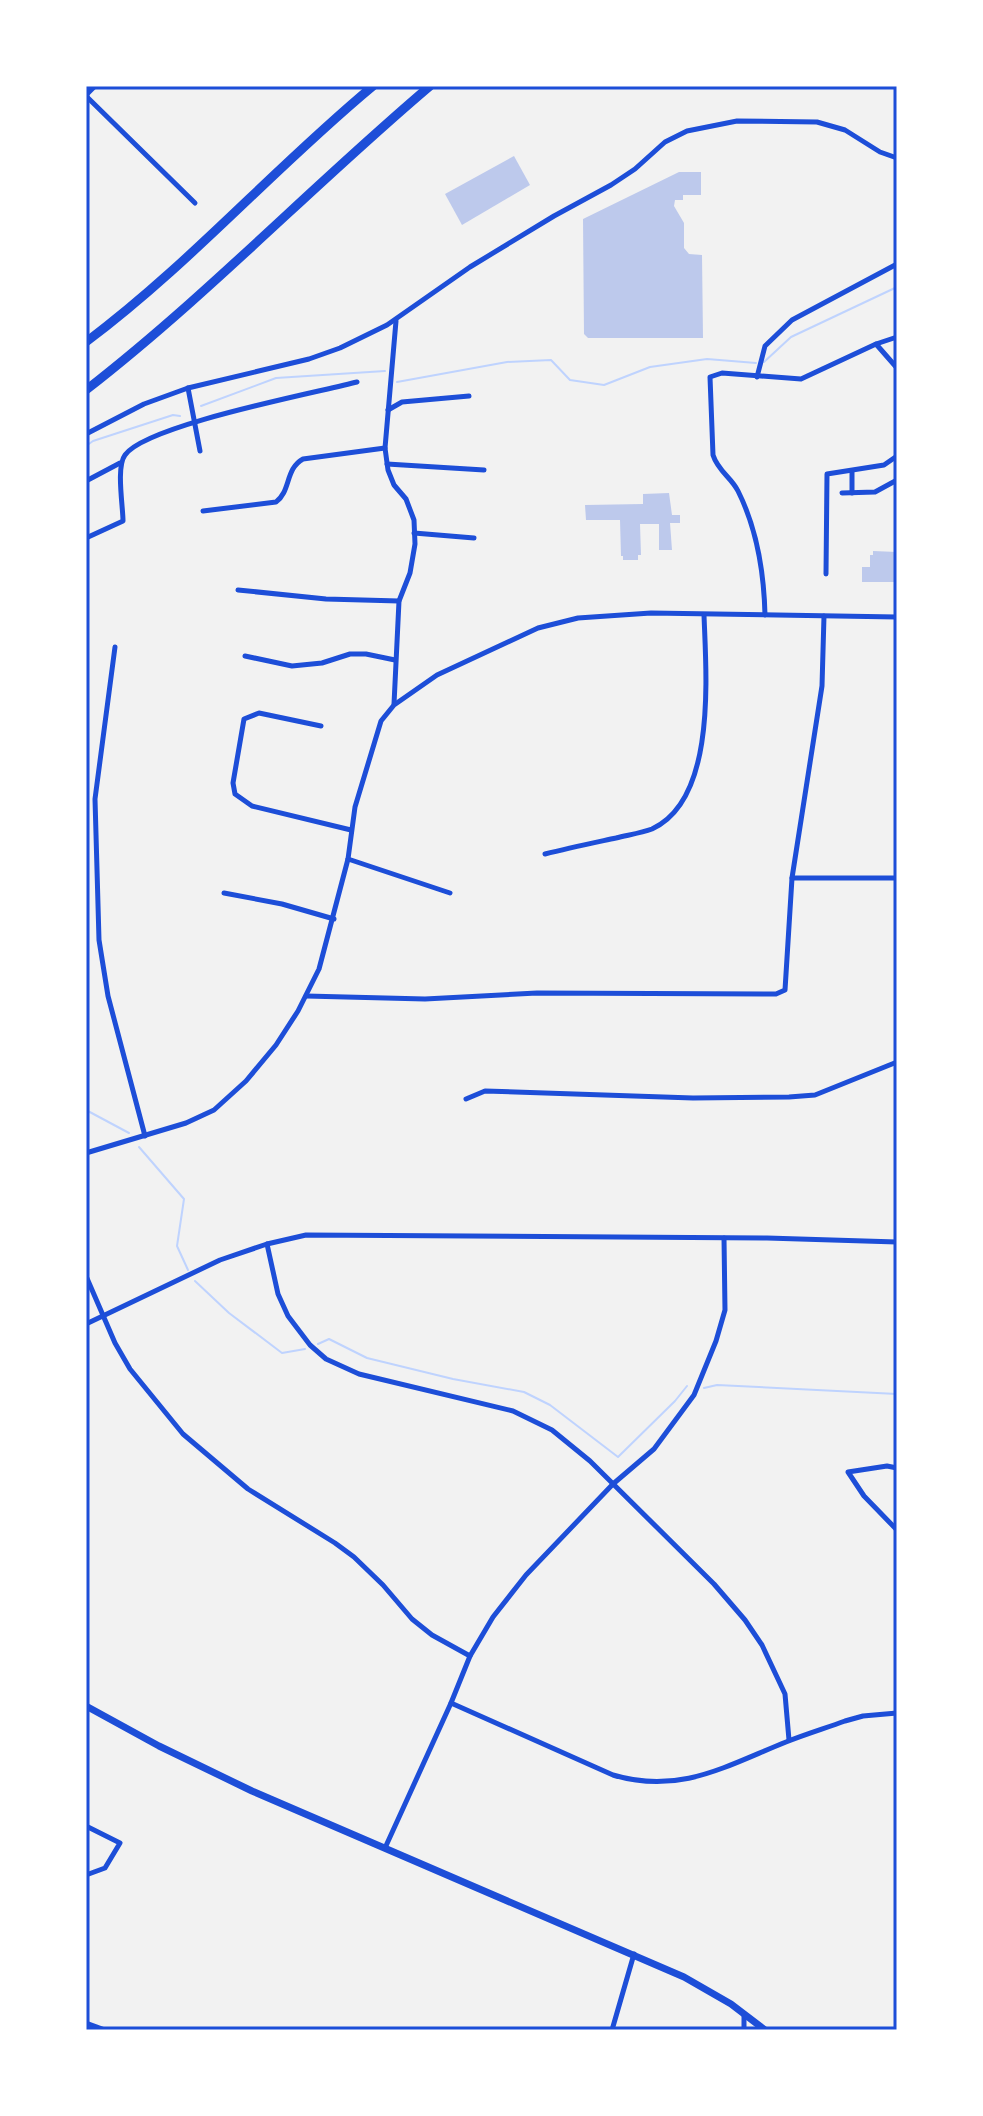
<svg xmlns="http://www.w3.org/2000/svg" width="983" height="2116" font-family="'Open Sans',sans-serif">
<rect width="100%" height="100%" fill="#f2f2f2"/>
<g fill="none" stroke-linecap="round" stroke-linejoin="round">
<g stroke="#bfd3fe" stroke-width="2">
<polyline points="764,362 791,337 897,287"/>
<polyline points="397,382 507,362 551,360 570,380 604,385 650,367 707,359 756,363"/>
<polyline points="201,406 276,378 385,371"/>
<polyline points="86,446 93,441 173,415 180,416"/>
<polyline points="86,1110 129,1133"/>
<polyline points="139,1147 184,1199 177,1246 188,1270"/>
<polyline points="195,1281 229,1313 282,1353 305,1349"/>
<polyline points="318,1344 329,1339 367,1358 453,1379 524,1392 550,1405 618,1457 675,1401 687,1386"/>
<polyline points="704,1388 717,1385 897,1394"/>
</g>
</g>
<g fill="#bdc9ec">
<polygon points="514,156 530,185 462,225 445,194"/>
<polygon points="679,172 701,172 701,195 683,195 683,200 675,200 674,206 684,223 684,248 689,254 702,255 703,338 588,338 584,334 583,219"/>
<polygon points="669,493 672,515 680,515 680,523 670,523 672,550 659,550 659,524 640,524 641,555 638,555 638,560 623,560 623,556 621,556 620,520 586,520 585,505 643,504 643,494"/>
<polygon points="873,551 897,552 897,582 862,582 862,567 870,567 870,555 873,555"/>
</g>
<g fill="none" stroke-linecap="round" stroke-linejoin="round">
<g stroke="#1d4ed8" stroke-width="5">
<polyline points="86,96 195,203"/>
<polyline points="876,344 897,337"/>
<polyline points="757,377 765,346 792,320 897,264"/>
<polyline points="188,388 200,451"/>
<polyline points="388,410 402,402 469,396"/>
<polyline points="86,434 144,404 188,388 309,359 340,348 387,325 470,267 554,216 611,185 635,169 665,142 687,131 737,121 817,122 845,130 880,152 897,158"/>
<polyline points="387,464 484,470"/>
<polyline points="852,471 852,493"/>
<polyline points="86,481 120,463"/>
<polyline points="842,493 875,492 897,480"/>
<path d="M203,511L276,502C291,491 285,469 303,459L385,448"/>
<polyline points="414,533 474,538"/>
<path d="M86,538L123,521C123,506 116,467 125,455C146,425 315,393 357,382"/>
<polyline points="826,574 827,474 884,465 897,456"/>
<polyline points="238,590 326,599 399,601"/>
<path d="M765,615C764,573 757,529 738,491C731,477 718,471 713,455L710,377L722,373L801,379L876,344L897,368"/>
<polyline points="115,647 95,799 99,940 108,996 145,1136"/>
<polyline points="245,656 292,666 322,663 350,654 366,654 395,660"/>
<polyline points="394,704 399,601 410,573 415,544 414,520 406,499 394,485 388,470 385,448 396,321"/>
<polyline points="321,726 259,713 244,719 233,783 235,794 252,806 351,830"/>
<path d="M545,854C569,848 593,843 616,838C628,835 641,833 652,829C717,799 706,674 704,615"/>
<polyline points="348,859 450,893"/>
<polyline points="792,878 897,878"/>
<polyline points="224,893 282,904 334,919"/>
<polyline points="306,996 425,999 537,993 776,994 785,990 792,878 822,686 824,616"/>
<polyline points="466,1099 485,1091 693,1098 789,1097 815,1095 897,1062"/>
<polyline points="86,1153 186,1123 214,1110 246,1081 276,1045 298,1011 319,969 348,859 355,807 381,721 394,705 437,675 538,628 578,618 651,613 897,617"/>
<polyline points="267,1244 278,1294 288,1316 310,1345 326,1359 359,1374 513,1411 552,1430 590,1461 714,1584 745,1620 762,1645 785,1694 789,1740"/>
<polyline points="86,1276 115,1343 130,1369 183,1434 248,1489 335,1543 354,1557 383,1585 412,1619 432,1635 470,1656"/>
<polyline points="86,1324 220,1260 267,1244 306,1235 767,1238 897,1242"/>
<polyline points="897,1468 887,1466 848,1472 864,1496 897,1530"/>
<path d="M451,1703L613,1775C679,1795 726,1766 786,1742C806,1734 826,1728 845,1721L863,1716L897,1713"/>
<polyline points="86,1826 120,1843 105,1868 86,1875"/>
<polyline points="385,1848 451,1703 470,1656 493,1617 526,1575 613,1484 654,1449 694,1395 716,1341 725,1310 724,1238"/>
<polyline points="86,2023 105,2030"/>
<polyline points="612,2030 634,1954"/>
<polyline points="744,2030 744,2015"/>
</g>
<polyline stroke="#1d4ed8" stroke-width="7" points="86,1706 159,1746 252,1791 684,1977 731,2004 765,2030"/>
<polyline stroke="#1d4ed8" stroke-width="8" points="86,93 93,86"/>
<g stroke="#1d4ed8" stroke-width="9">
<path d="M86,342C189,265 274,168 373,86"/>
<path d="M86,390C207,296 313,185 430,86"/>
</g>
</g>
<rect width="983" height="2116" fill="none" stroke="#ffffff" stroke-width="176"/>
<rect x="88" y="88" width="807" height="1940" fill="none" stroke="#1d4ed8" stroke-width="3"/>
</svg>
